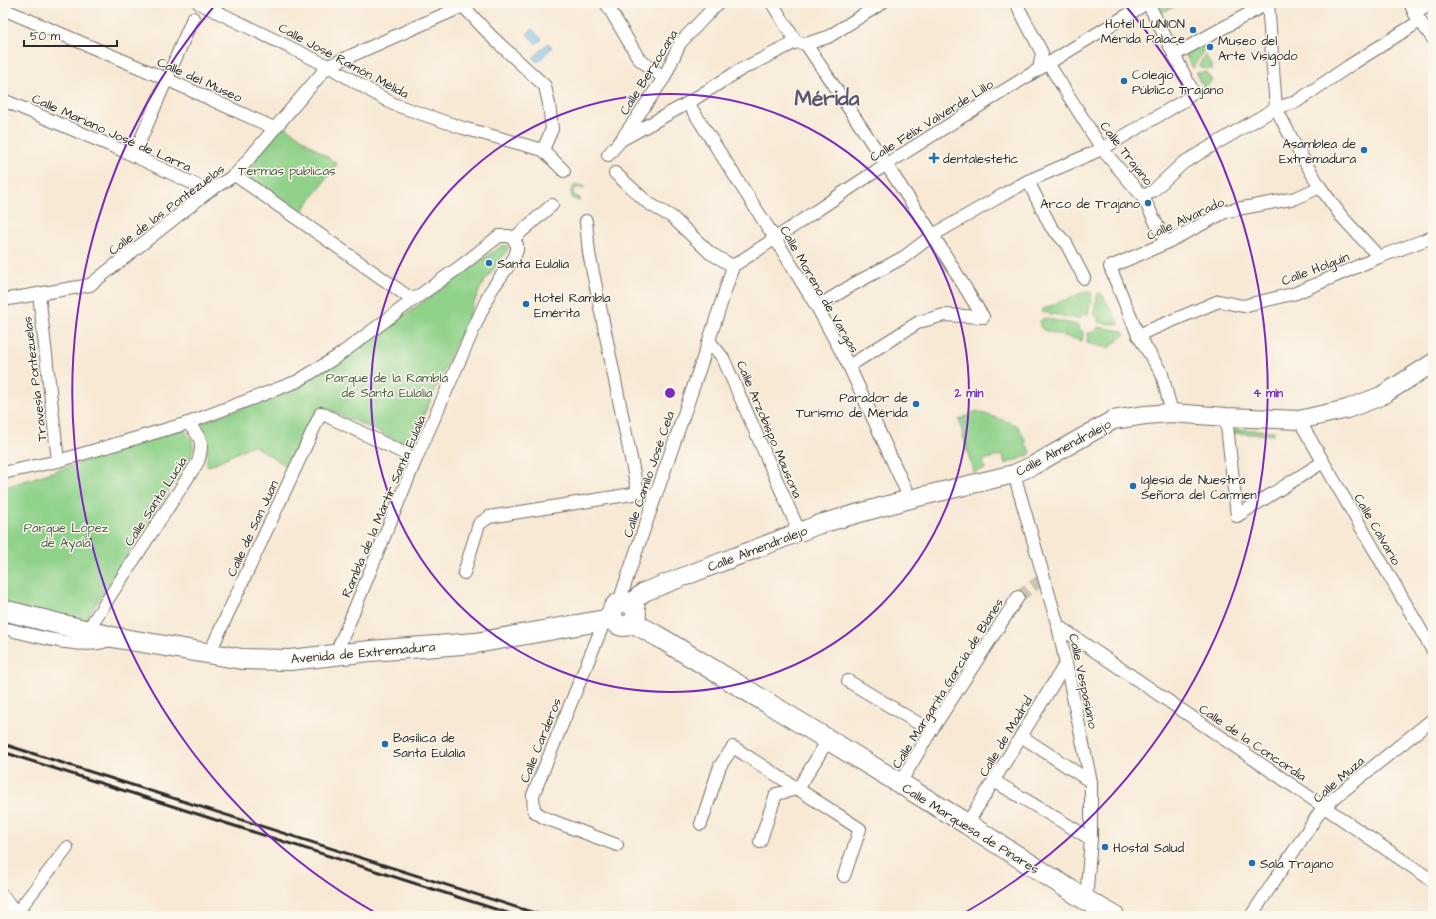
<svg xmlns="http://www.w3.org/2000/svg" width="1436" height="919" font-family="'Architects Daughter',sans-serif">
<rect width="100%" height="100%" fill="#fbf7ec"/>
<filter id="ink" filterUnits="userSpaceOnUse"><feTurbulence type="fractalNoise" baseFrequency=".025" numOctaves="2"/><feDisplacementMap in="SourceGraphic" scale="8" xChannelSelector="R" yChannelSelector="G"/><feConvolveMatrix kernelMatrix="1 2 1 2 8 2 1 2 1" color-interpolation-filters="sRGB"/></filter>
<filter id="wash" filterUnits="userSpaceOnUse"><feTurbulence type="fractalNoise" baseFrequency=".012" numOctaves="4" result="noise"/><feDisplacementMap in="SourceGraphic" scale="16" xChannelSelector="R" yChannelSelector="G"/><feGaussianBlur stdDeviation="0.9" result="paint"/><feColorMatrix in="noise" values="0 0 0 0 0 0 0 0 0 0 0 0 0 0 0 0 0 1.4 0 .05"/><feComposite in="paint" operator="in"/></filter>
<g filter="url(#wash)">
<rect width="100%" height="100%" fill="#f8e9d5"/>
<g fill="#90d28a" stroke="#5e7e5a">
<polygon points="1158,3 1182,3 1163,12"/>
<polygon points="1204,44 1205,48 1193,68 1185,54"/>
<polygon points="1205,54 1213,69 1200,68 1199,66"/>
<polygon points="1206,72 1212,81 1203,88 1196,73"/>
<polygon points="279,122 337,164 297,218 235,175"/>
<path d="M575,185H580L585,187L583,189L578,187L573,191L574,195L580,198V201L573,199C570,194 570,189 575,185Z"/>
<polygon points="503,245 507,246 508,249 482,285 410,446 321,406 291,469 253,445 207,467 207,439 198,424 296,389 361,346"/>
<polygon points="1087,291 1089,291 1092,293 1088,314 1081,315 1079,319 1041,312 1043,309"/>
<polygon points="1098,293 1102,294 1120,325 1098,322 1098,318 1093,315"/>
<polygon points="1044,318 1078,325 1079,329 1083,332 1082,341 1043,330 1040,326 1040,321"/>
<polygon points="1098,327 1122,331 1125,334 1108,348 1087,343 1088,333 1095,332"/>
<polygon points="976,411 1017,425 1026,441 1025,446 1028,447 1031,452 1029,455 1005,464 1003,455 983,460 985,469 973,472 959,420"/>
<path d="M183,429C194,441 196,445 189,460L82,625L3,604V488Z"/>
<polygon points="1232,429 1274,431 1274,435 1232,433"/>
</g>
<g fill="#74bcec" stroke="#50748c">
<polygon points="532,29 542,39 536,44 527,34"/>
<polygon points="548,43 552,47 538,62 533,58"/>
</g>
</g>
<g filter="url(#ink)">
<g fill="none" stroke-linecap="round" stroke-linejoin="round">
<polyline stroke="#cfc3b3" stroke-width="12" stroke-dasharray="12 6" stroke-linecap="butt" points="1018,597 1044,578"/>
<defs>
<g id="street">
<polyline points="199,3 328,66 393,104 463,128 543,150 564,171"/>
<polyline points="460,3 493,38 545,86 549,104 552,129 543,150"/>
<polyline points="606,3 639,59 664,78"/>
<polyline points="772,3 796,42"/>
<polyline points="1016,3 1042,53 1039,69"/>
<polyline points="1268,3 1276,108 1295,145 1320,187 1342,217 1379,257"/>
<polyline points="1410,3 1415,14 1433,39"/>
<polyline points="3,9 166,79 274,128"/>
<polyline points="1415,14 1432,3"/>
<polyline points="806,44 933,235 983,317"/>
<polyline points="1174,55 1268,3"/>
<polyline points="1048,63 1102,149 1143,197 1166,243"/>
<polyline points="3,100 126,152 209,191"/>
<polyline points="688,103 776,240 817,307 849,366 910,499"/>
<polyline points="621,140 664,78 680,43 718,3"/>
<polyline points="134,155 193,18"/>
<polyline points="608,155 621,140 688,103 740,70 796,42 806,44 828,37 882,3"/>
<polyline points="615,173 648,203 672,217 710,253 733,266"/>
<polyline points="235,175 413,300"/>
<polyline points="1028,181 1051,227 1066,243 1084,278"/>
<polyline points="1143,197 1154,190 1183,163 1276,108 1296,102 1349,66 1420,21"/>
<polyline points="586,221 589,253 638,493"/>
<polyline points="513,239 552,205"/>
<path d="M733,266C785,233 835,197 887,164C973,109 1060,56 1147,3"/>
<polyline points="39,294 58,461"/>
<polyline points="3,300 90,285 209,191 235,175 328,66 470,3"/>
<polyline points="817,307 854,284 904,257 933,235 1006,193 1028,181 1102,149 1185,100 1193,92 1148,3"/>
<polyline points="1138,335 1219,301 1243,306 1296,293 1379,257 1433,237"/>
<polyline points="710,342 723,358 799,531"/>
<polyline points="849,366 919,322 944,315 983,317"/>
<polyline points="1172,413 1162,374 1138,335 1110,267 1166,243 1227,211 1296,198 1320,187"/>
<polyline points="1226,417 1237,516 1323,462"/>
<polyline points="1299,420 1433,651"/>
<polyline points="3,473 58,461 188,423 298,381 338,356 413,300 461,266 499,236 509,236 513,239 517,245 517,250 514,258 490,292 416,459 348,625 335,655"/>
<polyline points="1014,474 1058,626 1091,782 1091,839 1086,900"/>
<polyline points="464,573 479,524 489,517 645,492"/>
<path d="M623,601L622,593C659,484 699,376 733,266"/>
<polyline points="605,620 533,795 534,811 545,818 617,845"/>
<polyline points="1058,626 1433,881"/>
<path d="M3,628C25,633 93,654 111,638"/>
<path d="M87,631L198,462C204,442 202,439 188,423"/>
<polyline points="209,654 321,413 416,459"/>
<polyline points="848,681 931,731"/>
<polyline points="1021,736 1091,782"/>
<polyline points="994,781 1091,839"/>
<polyline points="900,783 931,731 1018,597"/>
<polyline points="701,824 720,766 733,747 860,829 844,876"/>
<polyline points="967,824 1066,663"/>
<polyline points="760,842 776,794 798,789 828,740"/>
<polyline points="3,896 16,913"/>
<polyline points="14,916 67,848"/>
<polyline points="1251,916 1323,807 1433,719"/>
</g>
<polyline id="secondary" points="631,603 644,592 820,524 910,499 1014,474 1034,465 1113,420 1145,415 1172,413 1226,417 1299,420 1347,409 1381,396 1433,363"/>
<g id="primary">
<circle cx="624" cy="614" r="12"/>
<polyline points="3,610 112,637 242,659 290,660 370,651 476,643 605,620 612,614"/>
<polyline points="634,623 659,637 967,824 1086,900 1114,916"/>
</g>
</defs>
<use href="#street" stroke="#736e66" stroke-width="14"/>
<use href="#secondary" stroke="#736e66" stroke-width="20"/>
<use href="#primary" stroke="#736e66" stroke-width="22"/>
<use href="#street" stroke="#fff" stroke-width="12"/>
<use href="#secondary" stroke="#fff" stroke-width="18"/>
<use href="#primary" stroke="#fff" stroke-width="20"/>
<g stroke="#2b2b2b" stroke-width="3">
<polyline points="3,744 544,916"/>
<polyline points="3,752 517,916"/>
</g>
</g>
</g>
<g fill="none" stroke="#7b2cbf" stroke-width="2">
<circle cx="670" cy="393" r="299"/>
<path d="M376 913A598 598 0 0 1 215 5M1125 5A598 598 0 0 1 964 913"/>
</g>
<g fill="#1f6fb2" stroke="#fbf7ec" stroke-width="1.5">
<circle cx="1193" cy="30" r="4"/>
<circle cx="1210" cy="47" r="4"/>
<circle cx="1124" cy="81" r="4"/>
<circle cx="1364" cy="150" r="4"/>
<path d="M932 152h4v4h4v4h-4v4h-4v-4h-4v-4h4z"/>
<circle cx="1148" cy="203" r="4"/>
<circle cx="489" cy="263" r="4"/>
<circle cx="526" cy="304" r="4"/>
<circle cx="916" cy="404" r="4"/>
<circle cx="1133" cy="486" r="4"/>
<circle cx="385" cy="744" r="4"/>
<circle cx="1105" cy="847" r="4"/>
<circle cx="1252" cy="863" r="4"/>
</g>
<g text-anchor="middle" stroke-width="3" stroke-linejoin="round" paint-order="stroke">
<g font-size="13" fill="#2b2b2b" stroke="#fbf7ec" text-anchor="start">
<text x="1185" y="28" text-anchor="end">Hotel ILUNION<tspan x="1185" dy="15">Mérida Palace</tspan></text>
<text x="1218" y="45">Museo del<tspan x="1218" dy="15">Arte Visigodo</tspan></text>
<text x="1132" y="79">Colegio<tspan x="1132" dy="15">Público Trajano</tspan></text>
<text x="1356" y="148" text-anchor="end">Asamblea de<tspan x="1356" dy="15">Extremadura</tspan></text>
<text x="943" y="163">dentalestetic</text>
<text x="1140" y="208" text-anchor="end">Arco de Trajano</text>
<text x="497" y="268">Santa Eulalia</text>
<text x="534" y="302">Hotel Rambla<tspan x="534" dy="15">Emérita</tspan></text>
<text x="908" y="402" text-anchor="end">Parador de<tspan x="908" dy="15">Turismo de Mérida</tspan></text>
<text x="1141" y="484">Iglesia de Nuestra<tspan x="1141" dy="15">Señora del Carmen</tspan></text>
<text x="393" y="742">Basílica de<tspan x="393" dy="15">Santa Eulalia</tspan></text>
<text x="1113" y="852">Hostal Salud</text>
<text x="1260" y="868">Sala Trajano</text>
</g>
<g font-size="13" fill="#2b2b2b" stroke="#fbf7ec">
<text transform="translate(344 60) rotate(28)" y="5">Calle José Ramón Mélida</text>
<text transform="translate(648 72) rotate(-58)" y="5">Calle Berzocana</text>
<text transform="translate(200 79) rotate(24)" y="5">Calle del Museo</text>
<text transform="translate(931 120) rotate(-32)" y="5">Calle Félix Valverde Lillo</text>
<text transform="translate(112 132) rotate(24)" y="5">Calle Mariano José de Larra</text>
<text transform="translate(1127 153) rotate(52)" y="5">Calle Trajano</text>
<text transform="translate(166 209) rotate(-37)" y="5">Calle de las Pontezuelas</text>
<text transform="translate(1185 218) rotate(-25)" y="5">Calle Alvarado</text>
<text transform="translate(1315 268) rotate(-21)" y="5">Calle Holguín</text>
<text transform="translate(820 289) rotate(60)" y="5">Calle Moreno de Vargas</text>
<text transform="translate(34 379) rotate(-97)" y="5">Travesía Pontezuelas</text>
<text transform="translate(770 429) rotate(67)" y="5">Calle Arzobispo Mausona</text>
<text transform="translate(1063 447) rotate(-28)" y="5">Calle Almendralejo</text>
<text transform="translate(648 474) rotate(-71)" y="5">Calle Camilo José Cela</text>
<text transform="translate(155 501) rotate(-57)" y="5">Calle Santa Lucía</text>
<text transform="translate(383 506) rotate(-67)" y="5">Rambla de la Mártir Santa Eulalia</text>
<text transform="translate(252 528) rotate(-65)" y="5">Calle de San Juan</text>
<text transform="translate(1378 529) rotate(60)" y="5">Calle Calvario</text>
<text transform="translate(757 548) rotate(-21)" y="5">Calle Almendralejo</text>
<text transform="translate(363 652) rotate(-5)" y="5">Avenida de Extremadura</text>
<text transform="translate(1084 681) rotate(78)" y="5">Calle Vespasiano</text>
<text transform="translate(947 683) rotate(-58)" y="5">Calle Margarita García de Blanes</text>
<text transform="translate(1005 736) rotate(-59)" y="5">Calle de Madrid</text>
<text transform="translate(540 740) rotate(-68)" y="5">Calle Carderos</text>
<text transform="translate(1253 742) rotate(34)" y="5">Calle de la Concordia</text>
<text transform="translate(1338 779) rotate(-41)" y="5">Calle Muza</text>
<text transform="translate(971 828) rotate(32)" y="5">Calle Marquesa de Pinares</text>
</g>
<g font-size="13" fill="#495d48" stroke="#fbf7ec">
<text x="287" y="175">Termas públicas</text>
<text x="387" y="382">Parque de la Rambla<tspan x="387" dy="15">de Santa Eulalia</tspan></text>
<text x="66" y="532">Parque López<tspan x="66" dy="15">de Ayala</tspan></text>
</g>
<g font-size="21" font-weight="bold" fill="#5e556f" stroke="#fbf7ec">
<text x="827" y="105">Mérida</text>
</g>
</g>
<circle cx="670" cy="393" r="6" fill="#7b2cbf" stroke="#fbf7ec" stroke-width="2"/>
<g font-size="12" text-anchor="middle" font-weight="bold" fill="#7b2cbf" stroke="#fbf7ec" stroke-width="3" stroke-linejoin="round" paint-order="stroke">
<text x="969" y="397">2 min</text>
<text x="1268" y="397">4 min</text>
</g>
<rect width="1436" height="919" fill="none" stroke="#fbf7ec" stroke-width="16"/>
<path d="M24 40v6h93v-6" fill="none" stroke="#2b2b2b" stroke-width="2"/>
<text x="30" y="40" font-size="12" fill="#2b2b2b" stroke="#fbf7ec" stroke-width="3" paint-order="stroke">50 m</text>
</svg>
